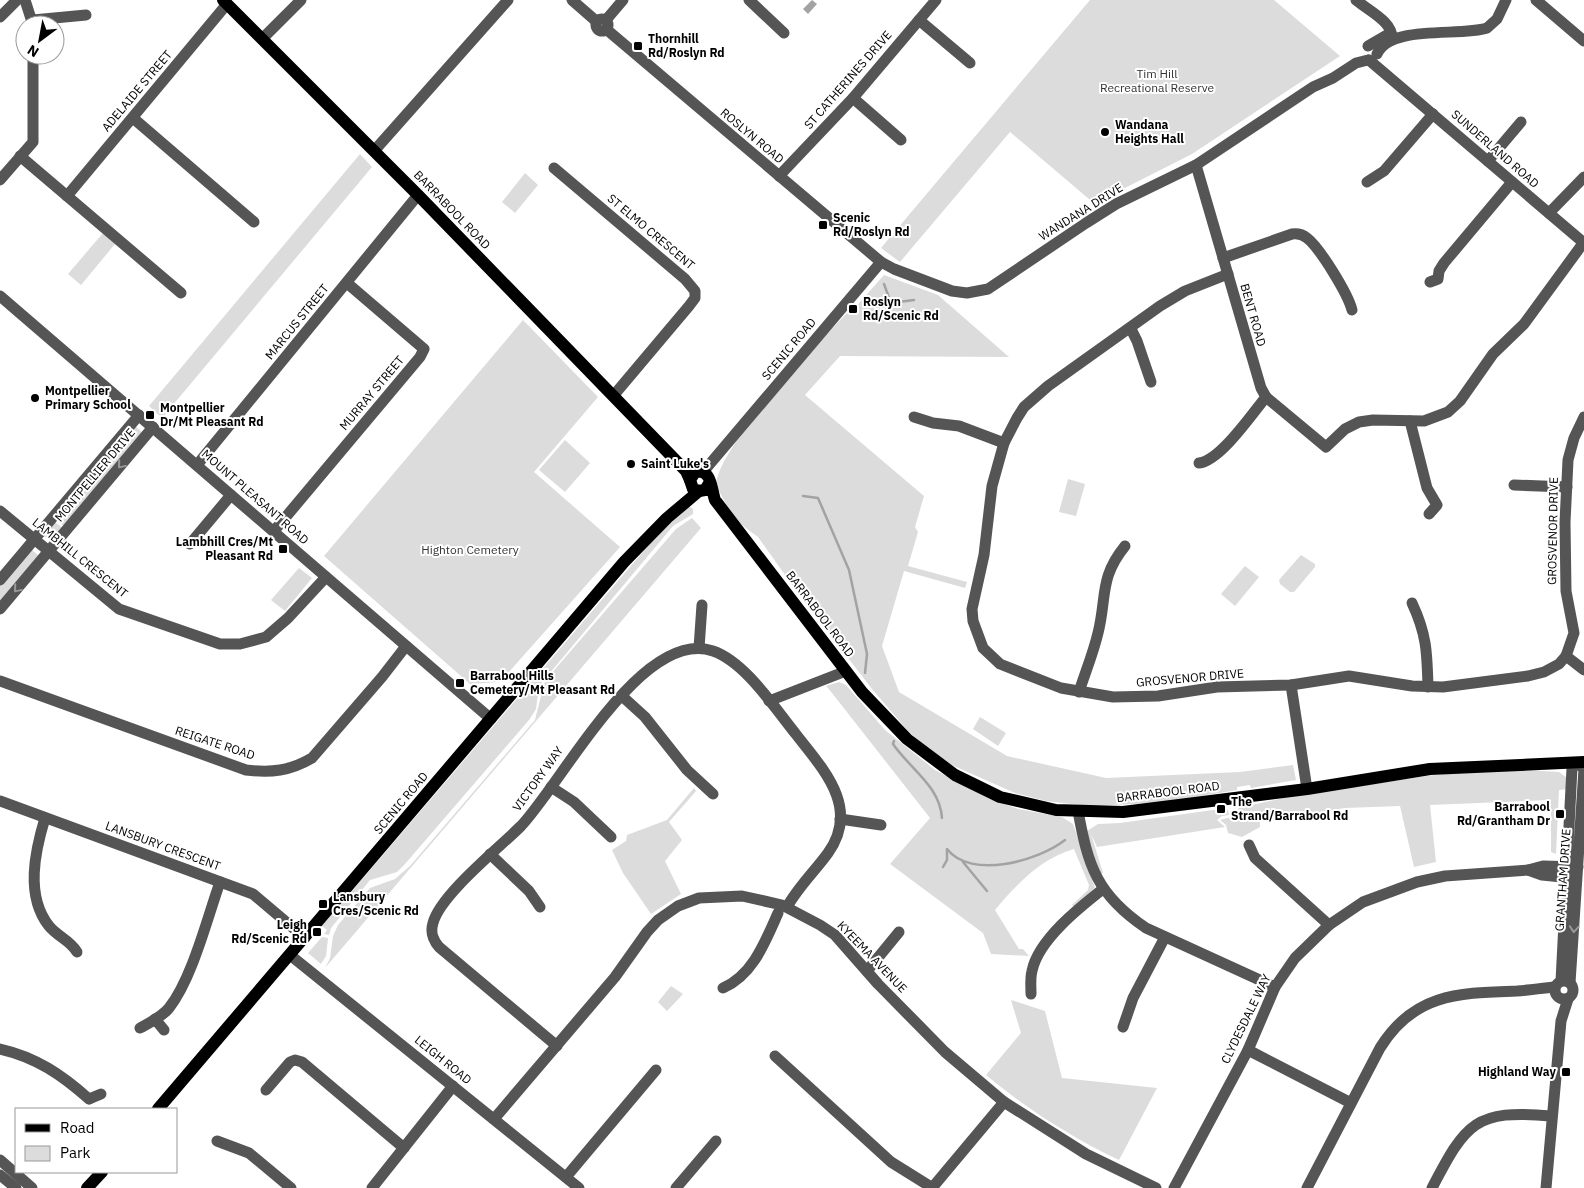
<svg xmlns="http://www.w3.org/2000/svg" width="1584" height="1188" font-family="'IBM Plex Sans',sans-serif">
<rect width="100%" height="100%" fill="#fff"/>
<g fill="#dcdcdc">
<polygon points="1090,0 1274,0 1340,56 1192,154 1111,195 1096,205 1010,132 900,262 881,248"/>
<polygon points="360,154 372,167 162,418 149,406"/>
<polygon points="525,173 538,185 515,213 502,202"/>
<polygon points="103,233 115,244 81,285 68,274"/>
<path d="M884,275L938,295L1009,357L840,356L805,395L924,496L915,527L918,532L908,566L967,582L965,588L904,571L882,646L899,692L1007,756L1106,778L1240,772L1293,765L1296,780L1251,788L1250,785L1237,787V790L1160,803L1089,806L1046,801L1015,793L954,766L929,750L908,731L872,689L795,589L758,537L742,525L728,508L716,485C718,446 820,341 850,310L852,311Z"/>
<polygon points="523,320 598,397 534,472 620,547 500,682 470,684 324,556"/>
<polygon points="134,425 143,433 65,527 55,519"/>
<polygon points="565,440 590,463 565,492 539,470"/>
<polygon points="1068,479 1085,484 1076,516 1059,512"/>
<polygon points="689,506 693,509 693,514 673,526 539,686 536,709 529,720 405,864 397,872 370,880 331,928 329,935 324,934 327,930 322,926 666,525"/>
<polygon points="692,518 701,528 325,968 330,958 333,936 338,925 370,888 395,879 410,866 535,720 544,684 550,675 676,529"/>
<polygon points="53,521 63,528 49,540 44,536"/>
<polygon points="32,550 38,555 0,604 0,584"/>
<polygon points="1301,555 1315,564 1315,567 1294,592 1290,592 1280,584 1279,580"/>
<polygon points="1245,566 1259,577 1235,606 1221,594"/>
<polygon points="299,568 312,578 285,611 271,600"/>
<path d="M839,682L846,685L885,730L935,770L990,799L1018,809L1062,817L1073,824L1095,888L1074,908L1072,905L1088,890L1089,885L1074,849C1041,858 1016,885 995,910L1019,949H1023L1029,956L991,954L983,933L890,864L930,818L832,693L826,686Z"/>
<polygon points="980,717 1006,733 998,746 973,729"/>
<polygon points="1525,770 1559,772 1567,778 1568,789 1559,790 1556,854 1551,852 1551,800 1430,805 1436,862 1414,867 1400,806 1345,808 1260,822 1260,827 1242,837 1228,833 1226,825 1220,820 1231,817 1231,813 1239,812 1238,808 1293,796 1426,776 1470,771"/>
<polygon points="694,788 696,791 669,822 682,840 665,861 681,894 651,914 623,873 612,850 626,841 627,835 667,820"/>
<polygon points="1213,810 1228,810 1229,815 1222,816 1217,820 1225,827 1097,847 1091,834 1103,873 1100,874 1093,858 1087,831 1098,824 1120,823"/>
<polygon points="322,937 328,938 326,956 321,964 308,953"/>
<polygon points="671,986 683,994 667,1011 658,1002"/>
<path d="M1011,1000L1045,1011L1062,1078L1157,1088L1119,1160C1071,1137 1027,1109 986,1075L1021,1033Z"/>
</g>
<polygon fill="#a3a3a3" points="812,0 817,4 808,14 803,9"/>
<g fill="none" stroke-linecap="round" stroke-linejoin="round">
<g stroke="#a3a3a3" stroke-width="2.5">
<polyline points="884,284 891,303 914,300"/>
<polyline points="883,303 891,303"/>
<polyline points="803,496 818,498 849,570 867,654 865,673"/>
<path d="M894,741L893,744C910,769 940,786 942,818"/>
<path d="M947,849C971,880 1038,861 1065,840"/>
<polyline points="963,862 987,891"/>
<polyline points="943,867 947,860 947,850"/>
</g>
<g stroke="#555" stroke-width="11">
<polyline points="25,0 33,25"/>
<polyline points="572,0 596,21"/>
<polyline points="749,0 784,33"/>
<path d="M1356,0C1369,11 1394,22 1392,40"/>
<polyline points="1536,0 1584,41"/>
<polyline points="0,17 17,0"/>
<circle cx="602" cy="25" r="6"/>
<polyline points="33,20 86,15"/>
<polyline points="606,20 623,0"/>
<polyline points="919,20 970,63"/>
<polyline points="606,29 881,262 894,269 952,291 967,293 988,289 1086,223 1116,204 1196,165 1313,87 1333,78 1356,63 1368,60"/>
<polyline points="262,39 301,0"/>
<polyline points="1368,46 1387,35"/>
<path d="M1377,54C1390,24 1461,37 1487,28L1497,19L1506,0"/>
<polyline points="1369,60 1584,243"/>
<polyline points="853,98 901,140"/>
<polyline points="133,118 254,222"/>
<polyline points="374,151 508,0"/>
<polyline points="20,156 181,293"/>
<polyline points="1488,161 1521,122"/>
<polyline points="1196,165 1261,388 1266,397 1326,447 1345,429 1359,422 1373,420 1424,421 1448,412 1460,401 1493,354 1524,324 1584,242"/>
<polyline points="554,168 685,279 695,291 695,298 689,306 614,395"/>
<polyline points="779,176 853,98 936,0"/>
<polyline points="0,180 33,142 33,55"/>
<polyline points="1367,182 1384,171 1433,114"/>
<polyline points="67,196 227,4"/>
<polyline points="1549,213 1584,177"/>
<path d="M1223,258L1292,234C1298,233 1302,234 1307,238C1320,248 1348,294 1352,310"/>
<polyline points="1228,274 1185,291 1160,306 1048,386 1024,407 1017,418 1004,443 992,486 984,555 972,609 973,621 983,648 1000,664 1061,688 1113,697 1158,696 1217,687 1291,685 1349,676 1412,686 1443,687 1528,676 1544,672 1559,664 1566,656 1574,633 1566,591 1565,522 1568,460 1574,438 1584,417"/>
<polyline points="1430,282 1438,279 1439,271 1444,263 1512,182"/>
<polyline points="0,296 491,719"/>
<polyline points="1131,329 1137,341 1151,382"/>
<polyline points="914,417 933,423 959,426 1004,443"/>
<polyline points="1410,421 1427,488 1437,505 1429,514"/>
<path d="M1199,463C1220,461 1252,414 1266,397"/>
<polyline points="197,465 418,195"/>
<polyline points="703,472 881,262"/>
<polyline points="1514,485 1567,487"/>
<polyline points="0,511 119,609 220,644 240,644 266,637 288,618 326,577"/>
<polyline points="274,531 420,357 424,349 347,283"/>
<polyline points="190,544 231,495"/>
<polyline points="0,580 139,415"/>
<path d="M1412,603C1427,635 1427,653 1428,687"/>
<polyline points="0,609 153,427"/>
<polyline points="699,648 702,605"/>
<polyline points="1566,656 1584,670"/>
<path d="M0,681L246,770C271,773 290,771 312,758L382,677L406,646"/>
<polyline points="1291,685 1307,789"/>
<path d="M1079,692C1085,673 1093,654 1098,633C1107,597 1099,578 1125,546"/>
<polyline points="622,696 645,717 687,770 713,794"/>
<polyline points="769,701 846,671"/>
<polyline points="551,787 574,802 611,837"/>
<polyline points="0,801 253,894 305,938"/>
<path d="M1078,811C1088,866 1097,895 1146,928L1275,987"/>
<path d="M45,818C35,851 25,896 49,926C58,937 70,940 77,952"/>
<polyline points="840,819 881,825"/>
<polyline points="1249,845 1255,858 1329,925"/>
<polyline points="490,854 529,891 540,907"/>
<polyline points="1528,870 1542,875 1572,878"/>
<polyline points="290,955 579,1188"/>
<polyline points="867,971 899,932"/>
<circle cx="1564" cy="990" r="9"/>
<polyline points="1561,981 1572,768 1578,763 1584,769 1570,983"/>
<path d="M723,988C753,975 765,942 778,913"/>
<path d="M1031,994C1031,987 1030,978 1032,971C1038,940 1080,907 1103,889"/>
<polyline points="155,1019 164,1030"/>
<polyline points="1123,1027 1133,998 1165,937"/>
<path d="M140,1028C149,1023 162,1017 169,1008C192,979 207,919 220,882"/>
<path d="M557,1046L439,947C433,940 430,933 433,923C440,895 500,847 521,826C562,783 642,627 713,651C745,662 774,707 795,733C822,768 861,807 828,853C815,871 798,887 787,907"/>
<path d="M0,1049C36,1057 62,1075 89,1099"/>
<polyline points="1248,1050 1351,1103"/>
<polyline points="775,1056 891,1162 931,1187"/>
<polyline points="266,1090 290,1062 295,1060 302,1062 404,1148"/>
<polyline points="89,1099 101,1094"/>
<polyline points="494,1119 615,977 647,932 658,920 678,906 699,898 742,896 782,905 820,925 835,935 878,984 945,1052 1004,1102 1086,1154 1156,1188"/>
<polyline points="217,1141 249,1153 291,1188"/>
<polyline points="0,1160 32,1188"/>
<polyline points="0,1175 16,1188"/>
<polyline points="566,1177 656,1070"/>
<polyline points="372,1188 453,1086"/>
<polyline points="676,1188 716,1141"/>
<polyline points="932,1188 1004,1102"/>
<polyline points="1174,1188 1248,1050 1275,987 1295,958 1329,925 1363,902 1417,882 1445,876 1528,870 1543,866 1578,867"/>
<path d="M1307,1188L1380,1048C1414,993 1459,993 1517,991C1530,990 1543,988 1555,987"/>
<path d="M1432,1188C1466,1123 1475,1109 1551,1116"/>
<polyline points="1546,1188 1561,1021 1568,999"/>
</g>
<g stroke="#000" stroke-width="12">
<polyline points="223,0 418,195 686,471 690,480"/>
<path d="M710,482L705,490L699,491L693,489L690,480L695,472C712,468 711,489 715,500L862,692L907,739L955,775L1000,797L1056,810L1123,812L1307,789L1430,769L1584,762"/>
<polyline points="158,1109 624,562 667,518 699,491"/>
<polyline points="87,1188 102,1172"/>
</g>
</g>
<defs><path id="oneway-chevron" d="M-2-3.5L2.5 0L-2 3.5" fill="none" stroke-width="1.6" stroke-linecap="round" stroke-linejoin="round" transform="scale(1.25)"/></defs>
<g stroke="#999">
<use href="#oneway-chevron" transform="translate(121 465) rotate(130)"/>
<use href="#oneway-chevron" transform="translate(17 589) rotate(130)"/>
<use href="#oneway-chevron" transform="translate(1574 929) rotate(94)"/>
</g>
<g fill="#000" stroke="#fff" stroke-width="2">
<rect x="633" y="41" width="10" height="10" rx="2.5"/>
<circle cx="1105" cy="132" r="5"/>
<rect x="818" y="220" width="10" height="10" rx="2.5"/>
<rect x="848" y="304" width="10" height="10" rx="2.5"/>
<circle cx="35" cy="398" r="5"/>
<rect x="145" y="410" width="10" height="10" rx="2.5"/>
<circle cx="631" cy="464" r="5"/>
<rect x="278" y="544" width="10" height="10" rx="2.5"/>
<rect x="455" y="678" width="10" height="10" rx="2.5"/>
<rect x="1216" y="804" width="10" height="10" rx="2.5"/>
<rect x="1555" y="809" width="10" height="10" rx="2.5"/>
<rect x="318" y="899" width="10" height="10" rx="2.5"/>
<rect x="312" y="927" width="10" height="10" rx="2.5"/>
<rect x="1561" y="1067" width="10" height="10" rx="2.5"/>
</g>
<g text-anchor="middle" stroke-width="4" stroke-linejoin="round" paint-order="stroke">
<g font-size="12" font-weight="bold" fill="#000" stroke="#fff" text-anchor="start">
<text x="648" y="43">Thornhill<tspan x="648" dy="14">Rd/Roslyn Rd</tspan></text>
<text x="1115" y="129">Wandana<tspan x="1115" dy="14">Heights Hall</tspan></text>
<text x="833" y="222">Scenic<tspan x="833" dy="14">Rd/Roslyn Rd</tspan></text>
<text x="863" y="306">Roslyn<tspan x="863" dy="14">Rd/Scenic Rd</tspan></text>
<text x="45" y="395">Montpellier<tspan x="45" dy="14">Primary School</tspan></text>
<text x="160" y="412">Montpellier<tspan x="160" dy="14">Dr/Mt Pleasant Rd</tspan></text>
<text x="641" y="468">Saint Luke's</text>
<text x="273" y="546" text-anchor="end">Lambhill Cres/Mt<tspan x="273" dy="14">Pleasant Rd</tspan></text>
<text x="470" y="680">Barrabool Hills<tspan x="470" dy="14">Cemetery/Mt Pleasant Rd</tspan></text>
<text x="1231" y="806">The<tspan x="1231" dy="14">Strand/Barrabool Rd</tspan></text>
<text x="1550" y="811" text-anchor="end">Barrabool<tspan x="1550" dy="14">Rd/Grantham Dr</tspan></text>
<text x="333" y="901">Lansbury<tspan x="333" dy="14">Cres/Scenic Rd</tspan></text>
<text x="307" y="929" text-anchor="end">Leigh<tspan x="307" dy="14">Rd/Scenic Rd</tspan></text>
<text x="1556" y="1076" text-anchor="end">Highland Way</text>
</g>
<g font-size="12" fill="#333" stroke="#fff">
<text x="1157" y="78">Tim Hill<tspan x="1157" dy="14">Recreational Reserve</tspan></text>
<text x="470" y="554">Highton Cemetery</text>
</g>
<g font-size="12" fill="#000" stroke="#fff">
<text transform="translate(848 80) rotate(-49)" y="4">ST CATHERINES DRIVE</text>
<text transform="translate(137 91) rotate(-50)" y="4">ADELAIDE STREET</text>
<text transform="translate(752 136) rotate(40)" y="4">ROSLYN ROAD</text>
<text transform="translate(1495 149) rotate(41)" y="4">SUNDERLAND ROAD</text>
<text transform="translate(452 210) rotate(46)" y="4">BARRABOOL ROAD</text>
<text transform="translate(1081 212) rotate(-32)" y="4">WANDANA DRIVE</text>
<text transform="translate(651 232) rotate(40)" y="4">ST ELMO CRESCENT</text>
<text transform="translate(1253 315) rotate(74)" y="4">BENT ROAD</text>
<text transform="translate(297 322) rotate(-51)" y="4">MARCUS STREET</text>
<text transform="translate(789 349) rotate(-50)" y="4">SCENIC ROAD</text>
<text transform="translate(372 393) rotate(-50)" y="4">MURRAY STREET</text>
<text transform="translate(95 475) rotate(-50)" y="4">MONTPELLIER DRIVE</text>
<text transform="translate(255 497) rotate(41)" y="4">MOUNT PLEASANT ROAD</text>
<text transform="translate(1553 531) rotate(-89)" y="4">GROSVENOR DRIVE</text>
<text transform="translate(80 558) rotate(39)" y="4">LAMBHILL CRESCENT</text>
<text transform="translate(820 614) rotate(53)" y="4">BARRABOOL ROAD</text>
<text transform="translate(1190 678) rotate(-5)" y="4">GROSVENOR DRIVE</text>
<text transform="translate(215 743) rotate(18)" y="4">REIGATE ROAD</text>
<text transform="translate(538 779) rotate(-54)" y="4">VICTORY WAY</text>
<text transform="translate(1168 792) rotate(-7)" y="4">BARRABOOL ROAD</text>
<text transform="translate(401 803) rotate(-50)" y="4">SCENIC ROAD</text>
<text transform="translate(163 846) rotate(20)" y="4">LANSBURY CRESCENT</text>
<text transform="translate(1563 880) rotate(-86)" y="4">GRANTHAM DRIVE</text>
<text transform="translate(872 957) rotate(46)" y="4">KYEEMA AVENUE</text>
<text transform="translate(1246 1019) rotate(-64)" y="4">CLYDESDALE WAY</text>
<text transform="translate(443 1060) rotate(39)" y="4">LEIGH ROAD</text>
</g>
</g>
<rect x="15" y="1108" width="162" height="65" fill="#ffffff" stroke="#999999"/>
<rect x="25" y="1124" width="25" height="8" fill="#000000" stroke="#999999"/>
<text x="60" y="1133" font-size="15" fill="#000000">Road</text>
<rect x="25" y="1146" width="25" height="15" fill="#dcdcdc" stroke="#999999"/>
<text x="60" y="1158" font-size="15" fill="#000000">Park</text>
<g transform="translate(40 40) rotate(212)"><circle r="24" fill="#ffffff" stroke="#999999"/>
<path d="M0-4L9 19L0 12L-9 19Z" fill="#000000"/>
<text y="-8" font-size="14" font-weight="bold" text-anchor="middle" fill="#000000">N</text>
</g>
</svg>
